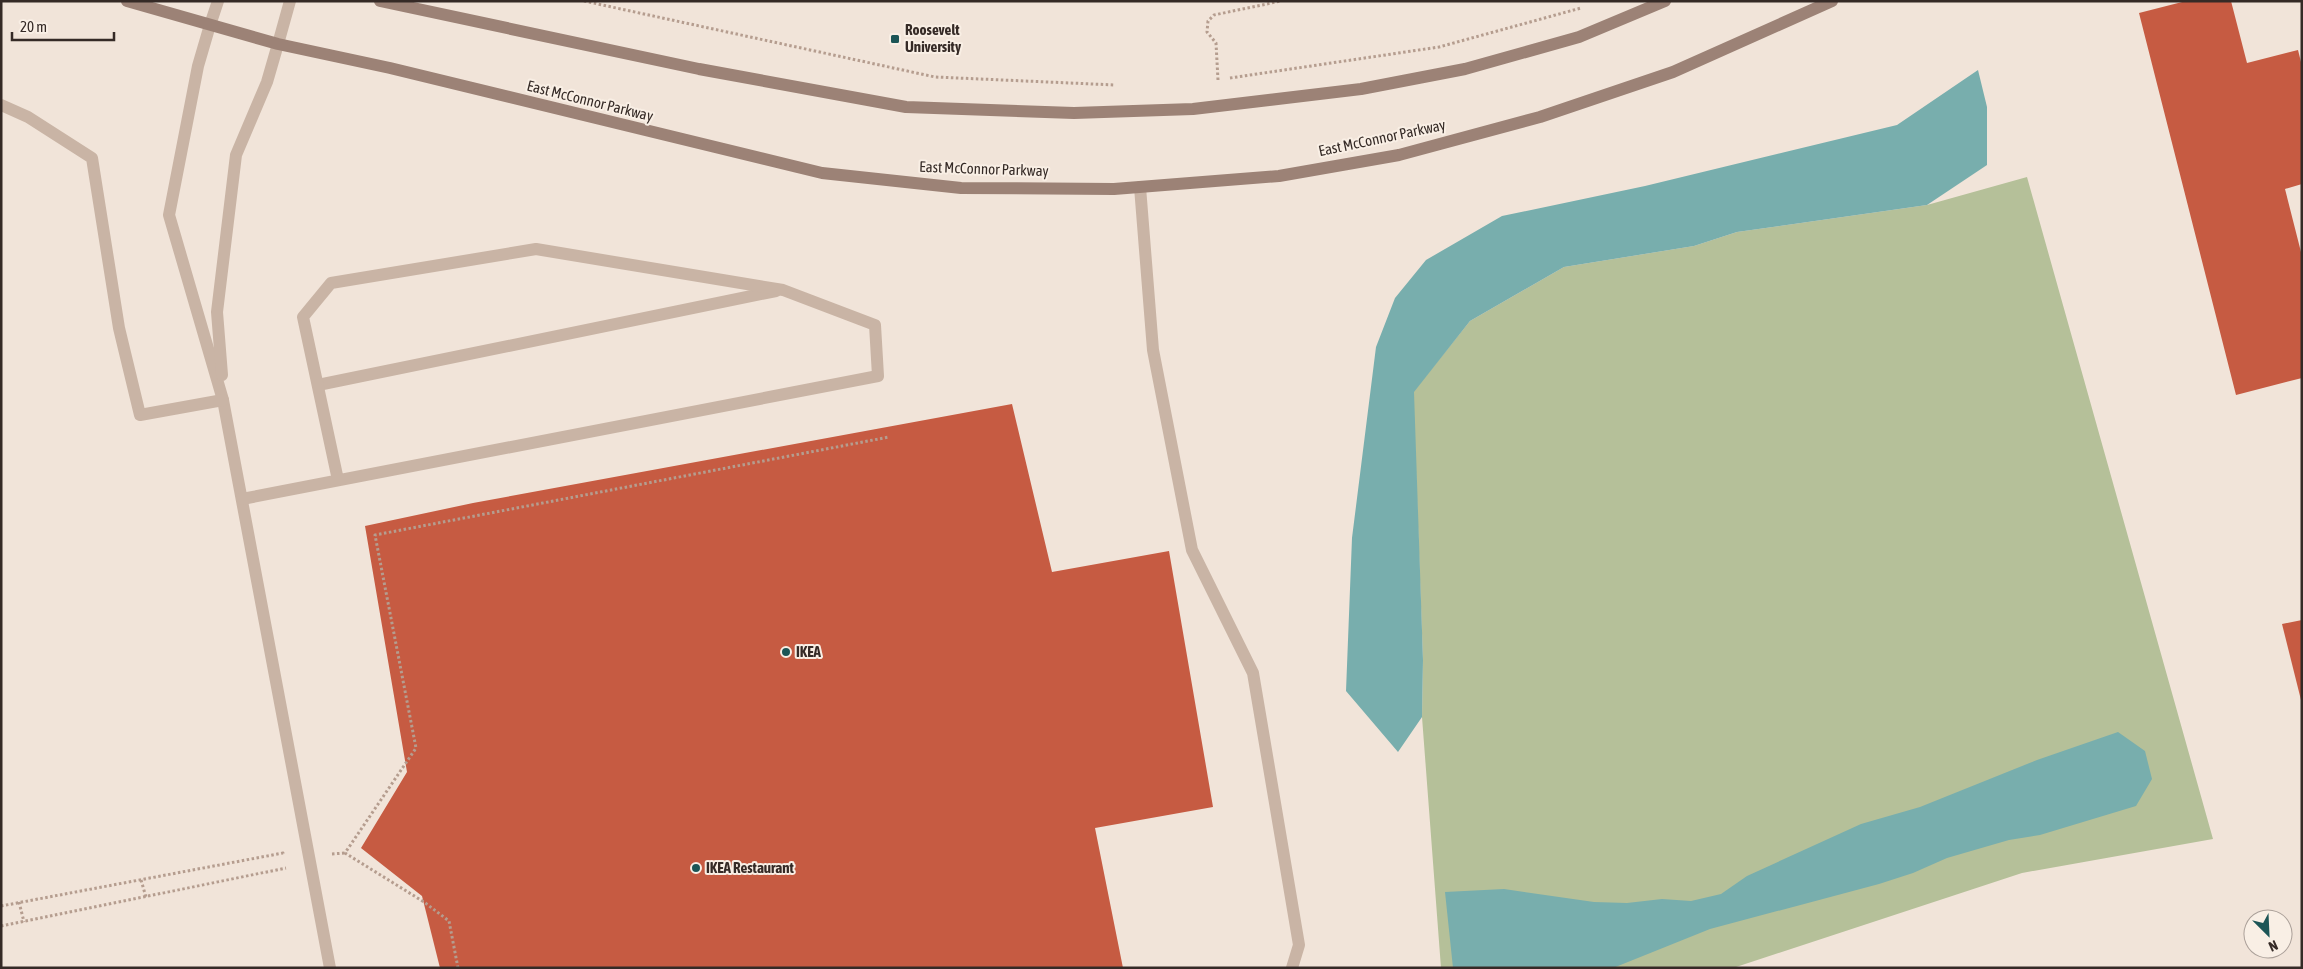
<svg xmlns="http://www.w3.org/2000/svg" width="2303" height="969" font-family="'Asap Condensed',sans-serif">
<rect width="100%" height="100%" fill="#f1e4d9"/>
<polygon fill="#b5c099" points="2027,177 2213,839 2022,873 1733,968 1441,968 1422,717 1423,660 1413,392 1470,321 1564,267 1694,246 1737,232 1927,205"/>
<g fill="#78aead">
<polygon points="1978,70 1987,107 1987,165 1927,205 1737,232 1694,246 1564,267 1470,321 1414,392 1423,660 1422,717 1398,752 1346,691 1352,538 1376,347 1395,298 1426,260 1502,216 1645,186 1897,125"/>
<polygon points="2118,732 2145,751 2152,779 2136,806 2040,835 2009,840 1947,858 1913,873 1879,884 1710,929 1613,968 1453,968 1445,892 1504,889 1594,902 1627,903 1662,899 1691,901 1721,894 1747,876 1861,824 1920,807 2037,760"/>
</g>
<g fill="#c65b42">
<polygon points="2186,1 2231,1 2247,63 2298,50 2302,66 2302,184 2285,189 2302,256 2302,378 2236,395 2139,13"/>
<polygon points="1012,404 1052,572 1169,551 1213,807 1095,828 1123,968 440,968 422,896 361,848 407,772 365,526 473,503"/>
<polygon points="2302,620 2302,700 2301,700 2282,624"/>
</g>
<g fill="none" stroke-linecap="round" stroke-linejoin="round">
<g stroke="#b59d8f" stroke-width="3" stroke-dasharray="2.5 2.5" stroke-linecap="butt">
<polyline points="584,1 935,77 1115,85"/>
<polyline points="1230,78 1439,47 1581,8"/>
<polyline points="1218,80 1216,43 1207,32 1208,21 1214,15 1281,1"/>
<polyline points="332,854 345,853"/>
<polyline points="141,880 146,897"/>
<polyline points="19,902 24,922"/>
<polyline points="1,906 283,853 283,855"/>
<polyline points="1,926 286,868"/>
<polyline points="458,968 449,921 424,902 345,853 416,748 375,535 889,437"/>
</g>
<g stroke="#c9b4a5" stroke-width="12">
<polyline points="210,25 198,66 169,215 223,400 330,968"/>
<polyline points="1,105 28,117 92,158 119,328 140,415 223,400"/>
<polyline points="1140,187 1153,350 1192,550 1253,673 1299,945 1292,968"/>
<polyline points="222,375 217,312 236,155 267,82 278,44"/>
<polyline points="318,385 776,291"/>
<polyline points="242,499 878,376 875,325 783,290 536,249 331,283 303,317 338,480"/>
</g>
<g stroke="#c9b4a5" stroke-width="12">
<polyline points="210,25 218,1"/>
<polyline points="278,44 290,1"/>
</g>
<g stroke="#9c8276" stroke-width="12">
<polyline points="127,1 278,44 390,68 822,173 961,188 1114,189 1279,176 1399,155 1540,117 1673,72 1832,1"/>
<polyline points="380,1 699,69 906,107 1074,113 1193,109 1361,89 1465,69 1579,37 1665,1"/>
</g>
</g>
<g fill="#1c5556" stroke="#f9efe5" stroke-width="2">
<rect x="890" y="34" width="10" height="10" rx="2.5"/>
<circle cx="786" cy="652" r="5"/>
<circle cx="696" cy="868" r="5"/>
</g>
<g text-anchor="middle" stroke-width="4" stroke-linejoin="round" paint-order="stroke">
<g font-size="15" font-weight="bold" fill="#352a26" stroke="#f9efe5" text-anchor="start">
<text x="905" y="35">Roosevelt<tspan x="905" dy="17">University</tspan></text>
<text x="796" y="657">IKEA</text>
<text x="706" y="873">IKEA Restaurant</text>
</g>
<g font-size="15" fill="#352a26" stroke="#f9efe5">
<text transform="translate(590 101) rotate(14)" y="5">East McConnor Parkway</text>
<text transform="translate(1382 138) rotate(-12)" y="5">East McConnor Parkway</text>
<text transform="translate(984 169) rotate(2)" y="5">East McConnor Parkway</text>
</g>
</g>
<rect width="2303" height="969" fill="none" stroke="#352a26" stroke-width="5"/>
<g transform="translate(2268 934) rotate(156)"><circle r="24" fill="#f9efe5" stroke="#aba099"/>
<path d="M0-4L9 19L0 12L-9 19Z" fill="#1c5556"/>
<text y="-8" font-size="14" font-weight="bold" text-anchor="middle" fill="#352a26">N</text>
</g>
<path d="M12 32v8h102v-8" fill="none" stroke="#352a26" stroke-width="2.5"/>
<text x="20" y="32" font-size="15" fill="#352a26" stroke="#f9efe5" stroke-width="4" paint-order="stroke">20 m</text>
</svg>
